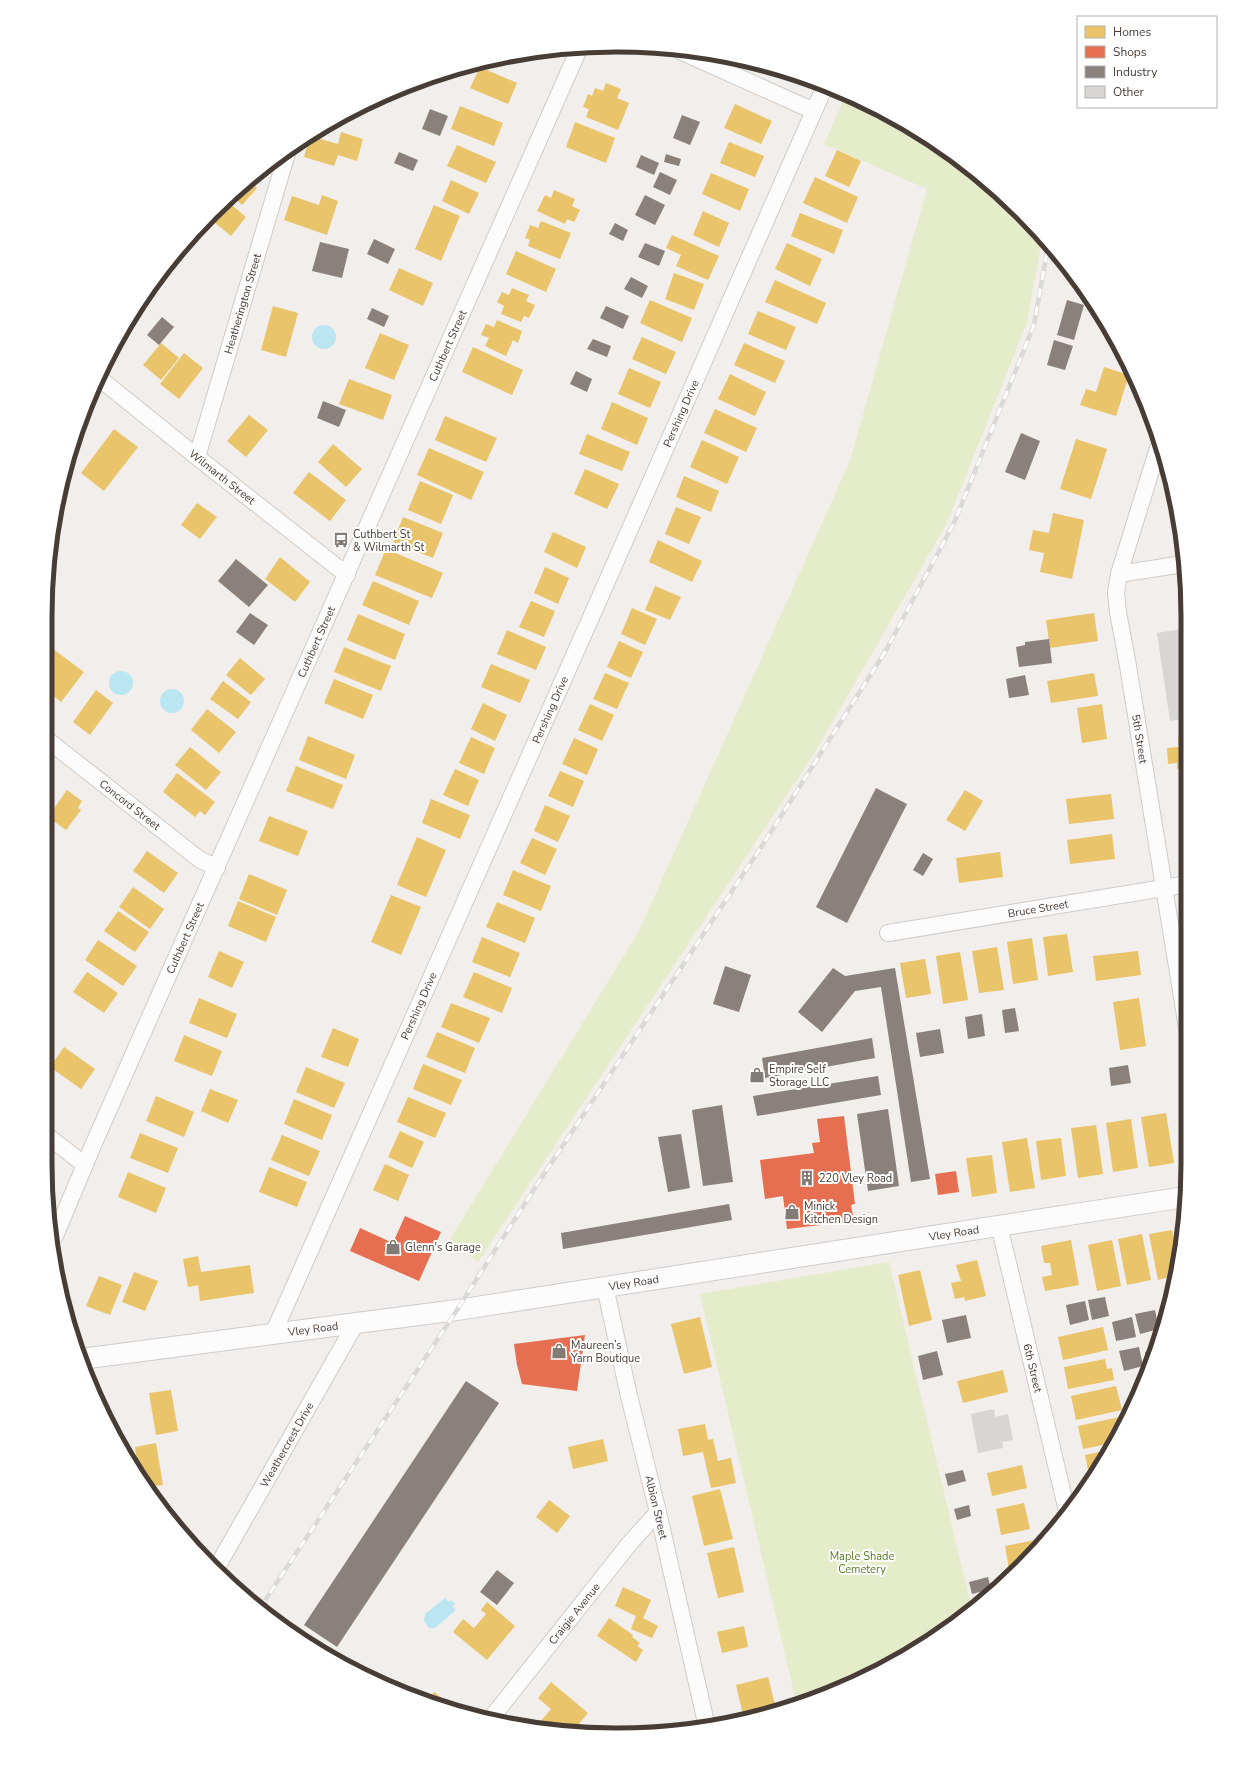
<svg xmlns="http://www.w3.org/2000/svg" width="1233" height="1780" font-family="'Nunito Sans',sans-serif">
<rect width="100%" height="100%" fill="#f1eeeb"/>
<g fill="#e5ecca">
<polygon points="845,97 868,106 934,141 1021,213 1042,239 1027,322 946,525 815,752 478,1262 449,1241 639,931 850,461 927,189 824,144"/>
<polygon points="889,1262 972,1610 964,1617 869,1676 796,1701 700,1294"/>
</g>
<g fill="#bae6f1">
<circle cx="324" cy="337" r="12"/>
<circle cx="121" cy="683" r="12"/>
<circle cx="172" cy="701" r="12"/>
<polygon points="445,1598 449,1602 451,1600 455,1604 452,1606 456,1610 435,1628 429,1628 424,1621 425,1614"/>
</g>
<g fill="#e9c46a">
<polygon points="530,53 526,62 512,55 517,55"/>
<polygon points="480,67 517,83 508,104 470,88"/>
<polygon points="606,83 621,89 617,98 629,103 618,130 586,117 589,109 583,107 588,94 592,96 595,88 603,91"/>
<polygon points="735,104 772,121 761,144 724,128"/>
<polygon points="460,106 503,123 494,146 451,129"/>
<polygon points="575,122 615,138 606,163 566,147"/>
<polygon points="341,132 363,139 357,161 338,155 334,166 304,157 310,136 338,144"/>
<polygon points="729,142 764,156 755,177 720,163"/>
<polygon points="457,145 496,162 486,183 447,166"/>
<polygon points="837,150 861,161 849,187 825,176"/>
<polygon points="711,173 749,189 740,211 702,194"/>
<polygon points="815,177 858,197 847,223 803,203"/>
<polygon points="451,180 479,193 469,214 442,201"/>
<polygon points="250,182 257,188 242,205 232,196"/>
<polygon points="554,190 575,199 572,206 580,210 574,222 567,219 565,224 537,211 545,195 551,198"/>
<polygon points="322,195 338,201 327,235 284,220 292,196 319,205"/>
<polygon points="227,201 246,217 231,236 208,217"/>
<polygon points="434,205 460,216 441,261 415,249"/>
<polygon points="703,211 729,223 719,247 693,235"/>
<polygon points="800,213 843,230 834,254 791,236"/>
<polygon points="541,221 571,233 560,259 528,246 530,240 525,238 530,225 538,228"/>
<polygon points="672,235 719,256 708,280 676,266 681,255 666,248"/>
<polygon points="787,243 822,259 810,286 775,269"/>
<polygon points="516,251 556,269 546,292 506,274"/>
<polygon points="399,268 433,283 423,306 389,290"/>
<polygon points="674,273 704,284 694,310 665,299"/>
<polygon points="775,280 826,303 817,324 765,302"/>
<polygon points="512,288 529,295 526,301 535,305 529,318 524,316 521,322 501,314 504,306 497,302 502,292 509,295"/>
<polygon points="650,300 692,318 682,342 640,323"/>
<polygon points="273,306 298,313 286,357 261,350"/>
<polygon points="758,311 796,327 786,350 748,334"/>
<polygon points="133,317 137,319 116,348 114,347"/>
<polygon points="497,320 522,331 518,343 513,340 506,356 485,346 489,338 481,335 486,324 494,327"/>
<polygon points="380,333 409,345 394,380 365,368"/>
<polygon points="642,337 676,352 666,374 632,359"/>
<polygon points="161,343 179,358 161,380 143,365"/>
<polygon points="744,343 785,361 775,383 734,365"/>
<polygon points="473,347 523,370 512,395 462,372"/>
<polygon points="184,353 203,368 179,399 160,384"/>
<polygon points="1104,367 1129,375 1116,416 1080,405 1086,389 1096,392"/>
<polygon points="629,368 661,382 650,408 618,394"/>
<polygon points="730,374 766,392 755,416 718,399"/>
<polygon points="349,379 392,395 383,420 339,404"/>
<polygon points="612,402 648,418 637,445 601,429"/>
<polygon points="715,409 757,428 746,452 704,433"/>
<polygon points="249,415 268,430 246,457 227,441"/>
<polygon points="445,416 497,438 486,462 435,440"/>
<polygon points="114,429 138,447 104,491 81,473"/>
<polygon points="587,434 630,452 622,471 579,454"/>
<polygon points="1076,439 1107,449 1091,499 1060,489"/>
<polygon points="702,440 739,457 727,484 690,467"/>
<polygon points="333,444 362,469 346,487 318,462"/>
<polygon points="429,448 484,472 471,500 417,475"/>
<polygon points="585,469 619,484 607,509 574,494"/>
<polygon points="309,472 346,500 330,521 293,493"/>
<polygon points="684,476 719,491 711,512 676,497"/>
<polygon points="420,481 453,495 441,524 408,510"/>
<polygon points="197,503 217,517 200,539 181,525"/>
<polygon points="676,507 701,517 689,544 665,534"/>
<polygon points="1053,513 1084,520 1072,579 1040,572 1044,553 1029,550 1033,530 1049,533"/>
<polygon points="403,517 443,533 433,558 393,542"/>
<polygon points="553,532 586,547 577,568 544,552"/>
<polygon points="658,540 702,561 692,582 649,562"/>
<polygon points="386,549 443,573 432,598 375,575"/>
<polygon points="280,557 310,582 295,602 265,579"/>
<polygon points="545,567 569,578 558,604 534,593"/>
<polygon points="373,581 419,601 409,625 362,605"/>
<polygon points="655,586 681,597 670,620 645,610"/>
<polygon points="531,601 555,611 544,637 519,627"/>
<polygon points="632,608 657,619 645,645 621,634"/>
<polygon points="1094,613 1098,641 1050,648 1046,620"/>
<polygon points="358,614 405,634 395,660 347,640"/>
<polygon points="507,630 546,647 536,670 497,654"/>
<polygon points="619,641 643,652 631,678 607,667"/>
<polygon points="45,643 84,672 61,702 45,689 50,683 45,679"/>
<polygon points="344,647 391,666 381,691 334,672"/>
<polygon points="240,658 265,679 251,695 226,675"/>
<polygon points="491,664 530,680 520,703 481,687"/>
<polygon points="605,673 629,683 617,709 593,699"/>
<polygon points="1094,673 1098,696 1051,703 1047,681"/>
<polygon points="334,679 373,695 363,719 324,703"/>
<polygon points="223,681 251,702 238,719 210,699"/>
<polygon points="96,690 113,703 90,735 73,722"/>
<polygon points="483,703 507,715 495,741 471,729"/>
<polygon points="590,704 614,715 602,741 578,730"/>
<polygon points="1102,704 1107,739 1082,743 1077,708"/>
<polygon points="207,709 236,732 219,753 191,730"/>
<polygon points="308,736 355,755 346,779 299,760"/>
<polygon points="1188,736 1188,767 1177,769 1177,763 1168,764 1167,748 1179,747 1178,738"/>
<polygon points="471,737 495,748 484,774 459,763"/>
<polygon points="574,738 598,749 587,775 562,764"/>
<polygon points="190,747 221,772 206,790 175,765"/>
<polygon points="296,766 343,785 333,809 286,791"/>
<polygon points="455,769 479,780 468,806 443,795"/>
<polygon points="560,771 584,781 573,807 548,796"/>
<polygon points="177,773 215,802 205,815 200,811 195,817 163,792"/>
<polygon points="67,790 82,801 78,808 81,810 66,830 48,817"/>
<polygon points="965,790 983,801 965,831 946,820"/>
<polygon points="1111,794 1114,819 1069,824 1066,799"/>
<polygon points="431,799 470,815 460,839 422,823"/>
<polygon points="545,805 570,816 558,842 534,831"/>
<polygon points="269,816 308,831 298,856 259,841"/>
<polygon points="1112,834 1115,859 1070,864 1067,840"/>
<polygon points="417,837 446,850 426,897 397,885"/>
<polygon points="532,838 557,849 545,875 520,863"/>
<polygon points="147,851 178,873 164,893 133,871"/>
<polygon points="1000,852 1003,877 959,883 956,858"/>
<polygon points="513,870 551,886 541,911 503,895"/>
<polygon points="249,874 287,890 277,915 239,899"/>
<polygon points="133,887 164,909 150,929 119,907"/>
<polygon points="391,895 421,907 401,955 371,942"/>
<polygon points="238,901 276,917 266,942 228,926"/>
<polygon points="497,902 535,918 525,943 486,927"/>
<polygon points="118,911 149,932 135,952 104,931"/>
<polygon points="1067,934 1073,972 1048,976 1043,937"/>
<polygon points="482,937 520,953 510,977 472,962"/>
<polygon points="1032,938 1038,980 1013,984 1007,942"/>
<polygon points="98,940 137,966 123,986 85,960"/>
<polygon points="997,947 1004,990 979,993 972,951"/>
<polygon points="219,951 244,962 232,988 208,977"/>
<polygon points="1138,951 1141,975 1096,981 1093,956"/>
<polygon points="960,952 968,1000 943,1004 936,956"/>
<polygon points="925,959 931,994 906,998 900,963"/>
<polygon points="87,972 118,993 104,1013 73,992"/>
<polygon points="474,972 512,988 502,1013 463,997"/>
<polygon points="199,998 237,1014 227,1038 189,1023"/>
<polygon points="1139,998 1146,1046 1120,1050 1113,1002"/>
<polygon points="451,1003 490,1018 479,1043 441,1027"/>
<polygon points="333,1028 359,1039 348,1067 321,1057"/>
<polygon points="437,1032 475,1048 465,1073 426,1057"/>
<polygon points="184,1035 222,1051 212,1076 174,1061"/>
<polygon points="64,1047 95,1069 81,1089 50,1067"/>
<polygon points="423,1064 462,1080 451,1105 413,1089"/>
<polygon points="306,1067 345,1083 334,1108 296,1092"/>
<polygon points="210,1089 238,1100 228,1123 201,1111"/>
<polygon points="156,1096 194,1112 184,1137 146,1121"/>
<polygon points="408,1097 446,1113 435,1138 397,1122"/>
<polygon points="294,1099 332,1115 322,1140 284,1124"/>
<polygon points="1166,1113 1174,1163 1149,1167 1141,1117"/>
<polygon points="1131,1119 1138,1168 1113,1172 1106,1123"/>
<polygon points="1096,1125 1103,1174 1078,1178 1071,1128"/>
<polygon points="400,1131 424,1142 412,1168 388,1157"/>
<polygon points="140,1133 178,1148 168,1173 130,1158"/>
<polygon points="282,1135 320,1151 309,1176 271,1160"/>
<polygon points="1027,1138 1035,1188 1010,1192 1002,1142"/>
<polygon points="1061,1138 1066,1176 1041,1180 1036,1141"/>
<polygon points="992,1155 997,1193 972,1197 966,1158"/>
<polygon points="385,1164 409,1175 398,1201 373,1190"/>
<polygon points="269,1167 307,1182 297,1207 259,1192"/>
<polygon points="128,1172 166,1188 156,1213 118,1197"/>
<polygon points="1172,1230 1178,1261 1177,1275 1158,1280 1149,1234"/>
<polygon points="1142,1234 1151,1280 1127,1285 1118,1239"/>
<polygon points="1071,1240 1079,1285 1045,1291 1042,1277 1052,1275 1050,1263 1044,1263 1041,1246"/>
<polygon points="1112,1240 1121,1286 1097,1291 1088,1245"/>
<polygon points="198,1256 201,1272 250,1265 254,1293 200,1301 198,1285 188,1287 183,1259"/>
<polygon points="977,1260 986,1296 965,1301 964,1297 955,1299 951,1283 961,1281 956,1265"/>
<polygon points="920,1270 932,1320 909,1326 898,1275"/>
<polygon points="134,1272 158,1281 145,1311 122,1302"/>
<polygon points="99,1276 122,1285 110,1315 86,1306"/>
<polygon points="700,1317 712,1367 684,1374 671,1324"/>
<polygon points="1103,1327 1108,1350 1063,1360 1058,1337"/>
<polygon points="1105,1359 1107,1369 1112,1368 1114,1380 1068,1389 1064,1367"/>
<polygon points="1003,1370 1008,1392 963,1403 957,1381"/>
<polygon points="1116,1386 1122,1410 1076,1420 1071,1396"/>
<polygon points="171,1390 178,1431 156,1435 149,1393"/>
<polygon points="1124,1416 1124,1420 1112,1443 1083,1449 1078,1426"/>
<polygon points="705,1424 708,1440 713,1439 718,1461 731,1458 736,1483 711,1488 703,1452 683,1456 678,1429"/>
<polygon points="603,1439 608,1461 573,1469 568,1447"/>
<polygon points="156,1443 163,1485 147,1487 140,1479 135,1447"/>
<polygon points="1108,1450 1093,1478 1090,1479 1085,1455"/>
<polygon points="1022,1465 1027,1488 992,1496 987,1473"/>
<polygon points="720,1489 733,1539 704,1546 692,1496"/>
<polygon points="549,1500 570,1516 557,1533 536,1517"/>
<polygon points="1024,1503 1030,1529 1001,1535 996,1509"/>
<polygon points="1040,1539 1041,1543 1021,1567 1009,1569 1005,1546"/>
<polygon points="734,1547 744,1592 718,1598 707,1553"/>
<polygon points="623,1587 651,1600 643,1618 658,1626 652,1638 631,1629 636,1616 615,1606"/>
<polygon points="487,1602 515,1626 487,1660 453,1632 463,1619 474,1628 486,1614 481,1610"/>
<polygon points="609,1618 633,1635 632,1637 640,1643 637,1646 643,1650 636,1662 597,1636"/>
<polygon points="744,1626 748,1647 722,1653 717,1632"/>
<polygon points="768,1677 776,1708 744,1719 736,1685"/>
<polygon points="551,1682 588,1713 573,1731 550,1730 540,1722 551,1709 538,1698"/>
<polygon points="434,1692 452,1706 428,1699"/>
</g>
<g fill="#e76f51">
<polygon points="844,1116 855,1204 851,1205 854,1221 787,1229 783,1196 765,1199 760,1160 814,1153 812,1143 820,1142 817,1119"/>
<polygon points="956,1171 959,1192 938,1195 935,1174"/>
<polygon points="405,1216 441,1232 419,1281 350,1251 360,1228 393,1243"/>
<polygon points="585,1335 577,1391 522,1384 517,1365 514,1344"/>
</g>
<g fill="#8a817c">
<polygon points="430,109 448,116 440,136 422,129"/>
<polygon points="682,115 700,122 690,145 673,138"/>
<polygon points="399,152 418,160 413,171 394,163"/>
<polygon points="666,154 681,159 679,166 664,162"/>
<polygon points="641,155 659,163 654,175 636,167"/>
<polygon points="660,172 677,180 670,195 653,187"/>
<polygon points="645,195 665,205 655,225 635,215"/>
<polygon points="615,223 628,230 623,241 609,234"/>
<polygon points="374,239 395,249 388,264 367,254"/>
<polygon points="320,242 349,249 342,278 312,271"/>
<polygon points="645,243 665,251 659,266 638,257"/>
<polygon points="631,277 648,286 642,298 624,289"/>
<polygon points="1067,300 1084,305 1074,340 1057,335"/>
<polygon points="606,306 629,316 623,329 600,318"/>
<polygon points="372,308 389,316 384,327 367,319"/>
<polygon points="162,317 174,327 159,345 147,335"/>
<polygon points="593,339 611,346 607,357 587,349"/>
<polygon points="1054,340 1073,346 1065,370 1047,365"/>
<polygon points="576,371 592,379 587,392 570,384"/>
<polygon points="323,401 346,410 339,427 317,418"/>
<polygon points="1021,433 1040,441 1025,480 1005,472"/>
<polygon points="236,559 268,585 249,607 218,581"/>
<polygon points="250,613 268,625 254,645 236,632"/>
<polygon points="1049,639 1052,663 1019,667 1016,647 1025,645 1025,642"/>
<polygon points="1025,675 1029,695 1009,698 1006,679"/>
<polygon points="876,788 907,804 847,923 816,907"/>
<polygon points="923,853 933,859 923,876 913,870"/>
<polygon points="725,966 751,975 739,1012 713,1004"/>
<polygon points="833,968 845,976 895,968 930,1179 911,1182 881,987 855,991 822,1032 798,1012"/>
<polygon points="1015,1008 1019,1031 1005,1033 1002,1010"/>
<polygon points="982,1014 985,1036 968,1039 965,1017"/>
<polygon points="940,1029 944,1053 920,1057 916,1033"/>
<polygon points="872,1038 875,1058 765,1078 762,1058"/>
<polygon points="1128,1065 1131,1083 1111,1086 1109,1068"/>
<polygon points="878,1076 881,1095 757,1116 753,1096"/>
<polygon points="722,1105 733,1182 703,1186 692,1110"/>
<polygon points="888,1109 899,1186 868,1191 857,1114"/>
<polygon points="681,1134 690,1188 668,1192 658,1137"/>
<polygon points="729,1204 732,1220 563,1249 561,1233"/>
<polygon points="1105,1297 1109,1316 1092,1320 1088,1300"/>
<polygon points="1085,1301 1089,1320 1070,1325 1066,1305"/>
<polygon points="1155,1310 1159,1329 1140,1334 1135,1314"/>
<polygon points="966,1315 971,1338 947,1343 942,1320"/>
<polygon points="1132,1317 1136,1337 1116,1341 1112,1322"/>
<polygon points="1139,1347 1143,1366 1124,1371 1119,1351"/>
<polygon points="1154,1350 1149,1368 1145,1352"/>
<polygon points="937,1351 943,1375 923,1380 918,1356"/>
<polygon points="466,1381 499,1403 337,1647 304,1625"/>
<polygon points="963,1470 966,1481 948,1486 945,1474"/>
<polygon points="969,1505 971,1516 957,1520 954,1509"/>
<polygon points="497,1570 514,1583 497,1605 480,1592"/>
<polygon points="988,1577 991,1589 972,1594 969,1582"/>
</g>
<g fill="#d9d5d2">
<polygon points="1188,628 1188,718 1170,721 1157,633"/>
<polygon points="994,1409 995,1417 1008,1414 1013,1440 1002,1442 1003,1448 978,1453 971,1414"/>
</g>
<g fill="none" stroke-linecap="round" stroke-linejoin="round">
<defs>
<g id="minor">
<polyline points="680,51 814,111"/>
<path id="s1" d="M99,378L197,457L347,575"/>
<path id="s2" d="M1158,448L1119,574L1116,593L1118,612L1128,666L1188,1034"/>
<path id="s3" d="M197,457L288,150"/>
<polyline points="1119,574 1183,564"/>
<path id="s4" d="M45,738L199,859L217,868"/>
<path id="s5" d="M888,933L1188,884"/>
<polyline points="45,1134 85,1165"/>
<path id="s6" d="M999,1225L1067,1511"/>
<path id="s7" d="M55,1236L94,1143L579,49"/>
<path id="s8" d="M605,1287L629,1396L658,1512L707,1727"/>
<path id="s9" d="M273,1334L600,597L825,86"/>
<path id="s10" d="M217,1567L356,1323"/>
<path id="s11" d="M492,1717L630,1543L658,1512"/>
</g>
<g id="tertiary">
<path id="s12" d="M81,1359L457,1310L1185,1197"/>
</g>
</defs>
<use href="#minor" stroke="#cfccc8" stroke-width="18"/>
<use href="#tertiary" stroke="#cfccc8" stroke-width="22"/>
<use href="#minor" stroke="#fdfcfc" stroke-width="16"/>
<use href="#tertiary" stroke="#fdfcfc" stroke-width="20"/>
<defs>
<polyline id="rail" points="260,1608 457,1310 538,1183 762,846 885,652 954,523 1034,325 1048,246"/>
</defs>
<use href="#rail" stroke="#d9d9d8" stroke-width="4.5"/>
<use href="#rail" stroke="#fff" stroke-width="3" stroke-dasharray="9" stroke-linecap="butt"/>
</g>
<defs>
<symbol id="bus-bare" viewBox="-9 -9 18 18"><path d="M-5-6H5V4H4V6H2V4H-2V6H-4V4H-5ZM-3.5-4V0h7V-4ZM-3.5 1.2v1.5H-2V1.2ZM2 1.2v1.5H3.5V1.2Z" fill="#837b75" stroke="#fff" stroke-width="2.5" paint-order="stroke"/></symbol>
<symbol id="shop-bare" viewBox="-9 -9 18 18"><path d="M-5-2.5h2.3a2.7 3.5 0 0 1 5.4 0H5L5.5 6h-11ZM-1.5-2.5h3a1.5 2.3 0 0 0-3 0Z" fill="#837b75" stroke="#fff" stroke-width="2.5" paint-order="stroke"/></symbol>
<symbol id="building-bare" viewBox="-9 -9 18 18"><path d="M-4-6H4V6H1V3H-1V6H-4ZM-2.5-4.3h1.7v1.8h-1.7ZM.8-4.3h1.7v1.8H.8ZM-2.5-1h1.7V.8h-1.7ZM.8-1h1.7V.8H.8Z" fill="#837b75" stroke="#fff" stroke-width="2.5" paint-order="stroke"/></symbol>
</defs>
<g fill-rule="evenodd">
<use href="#bus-bare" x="330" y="529" width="22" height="22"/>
<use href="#shop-bare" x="746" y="1064" width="22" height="22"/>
<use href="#building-bare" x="796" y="1167" width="22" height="22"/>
<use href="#shop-bare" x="781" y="1201" width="22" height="22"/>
<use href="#shop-bare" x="382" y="1236" width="22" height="22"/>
<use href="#shop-bare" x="548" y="1340" width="22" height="22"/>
</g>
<g text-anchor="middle" stroke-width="4" stroke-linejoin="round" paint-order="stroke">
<g font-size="11" fill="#483d36" stroke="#fff">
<text dy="4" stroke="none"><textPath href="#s3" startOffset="160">Heatherington Street</textPath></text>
<text dy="4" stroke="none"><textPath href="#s7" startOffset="973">Cuthbert Street</textPath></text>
<text dy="4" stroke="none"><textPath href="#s9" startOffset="1007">Pershing Drive</textPath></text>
<text dy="4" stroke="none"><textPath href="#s1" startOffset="158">Wilmarth Street</textPath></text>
<text dy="4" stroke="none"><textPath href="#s7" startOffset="649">Cuthbert Street</textPath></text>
<text dy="4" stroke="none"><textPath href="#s9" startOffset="683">Pershing Drive</textPath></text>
<text dy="4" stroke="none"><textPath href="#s2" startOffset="299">5th Street</textPath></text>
<text dy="4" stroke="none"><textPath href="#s4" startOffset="108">Concord Street</textPath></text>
<text dy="4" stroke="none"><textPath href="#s5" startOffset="152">Bruce Street</textPath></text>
<text dy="4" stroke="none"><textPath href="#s7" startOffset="325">Cuthbert Street</textPath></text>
<text dy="4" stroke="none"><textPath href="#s9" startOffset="359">Pershing Drive</textPath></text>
<text dy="4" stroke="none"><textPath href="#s12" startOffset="882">Vley Road</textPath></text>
<text dy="4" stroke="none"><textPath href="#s12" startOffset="558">Vley Road</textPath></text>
<text dy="4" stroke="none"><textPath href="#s12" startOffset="234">Vley Road</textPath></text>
<text dy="4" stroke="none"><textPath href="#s6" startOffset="147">6th Street</textPath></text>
<text dy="4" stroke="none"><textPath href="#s10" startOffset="141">Weathercrest Drive</textPath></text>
<text dy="4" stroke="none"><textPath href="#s8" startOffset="226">Albion Street</textPath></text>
<text dy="4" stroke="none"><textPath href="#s11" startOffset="132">Craigie Avenue</textPath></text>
</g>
<g font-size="11" fill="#483d36" stroke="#fff" text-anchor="start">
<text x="353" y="538">Cuthbert St<tspan x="353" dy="13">&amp; Wilmarth St</tspan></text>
<text x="769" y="1073">Empire Self<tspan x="769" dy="13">Storage LLC</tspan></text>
<text x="819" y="1182">220 Vley Road</text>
<text x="804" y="1210">Minick<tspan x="804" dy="13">Kitchen Design</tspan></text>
<text x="405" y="1251">Glenn's Garage</text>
<text x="571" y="1349">Maureen’s<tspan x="571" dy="13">Yarn Boutique</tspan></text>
</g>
<g font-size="11" fill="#597c27" stroke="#fff">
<text x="862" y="1560">Maple Shade<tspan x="862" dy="13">Cemetery</tspan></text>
</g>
</g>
<path d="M0 0H1233V1780H0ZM616 52H617A564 564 0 0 1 1181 616V1164A564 564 0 0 1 617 1728H616A564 564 0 0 1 52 1164V616A564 564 0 0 1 616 52Z" fill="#fff" fill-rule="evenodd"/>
<path fill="none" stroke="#483d36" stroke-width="5" d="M616 52H617A564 564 0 0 1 1181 616V1164A564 564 0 0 1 617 1728H616A564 564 0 0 1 52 1164V616A564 564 0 0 1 616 52Z"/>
<rect x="1077" y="16" width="140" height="92" fill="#ffffff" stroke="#b6b1af"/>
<rect x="1085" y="26" width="20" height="12" fill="#e9c46a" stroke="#b6b1af"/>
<text x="1113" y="36" font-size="12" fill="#483d36">Homes</text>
<rect x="1085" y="46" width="20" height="12" fill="#e76f51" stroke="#b6b1af"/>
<text x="1113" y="56" font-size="12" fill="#483d36">Shops</text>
<rect x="1085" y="66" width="20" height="12" fill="#8a817c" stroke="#b6b1af"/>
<text x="1113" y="76" font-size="12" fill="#483d36">Industry</text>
<rect x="1085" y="86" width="20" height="12" fill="#d9d5d2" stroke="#b6b1af"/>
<text x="1113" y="96" font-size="12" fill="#483d36">Other</text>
</svg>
